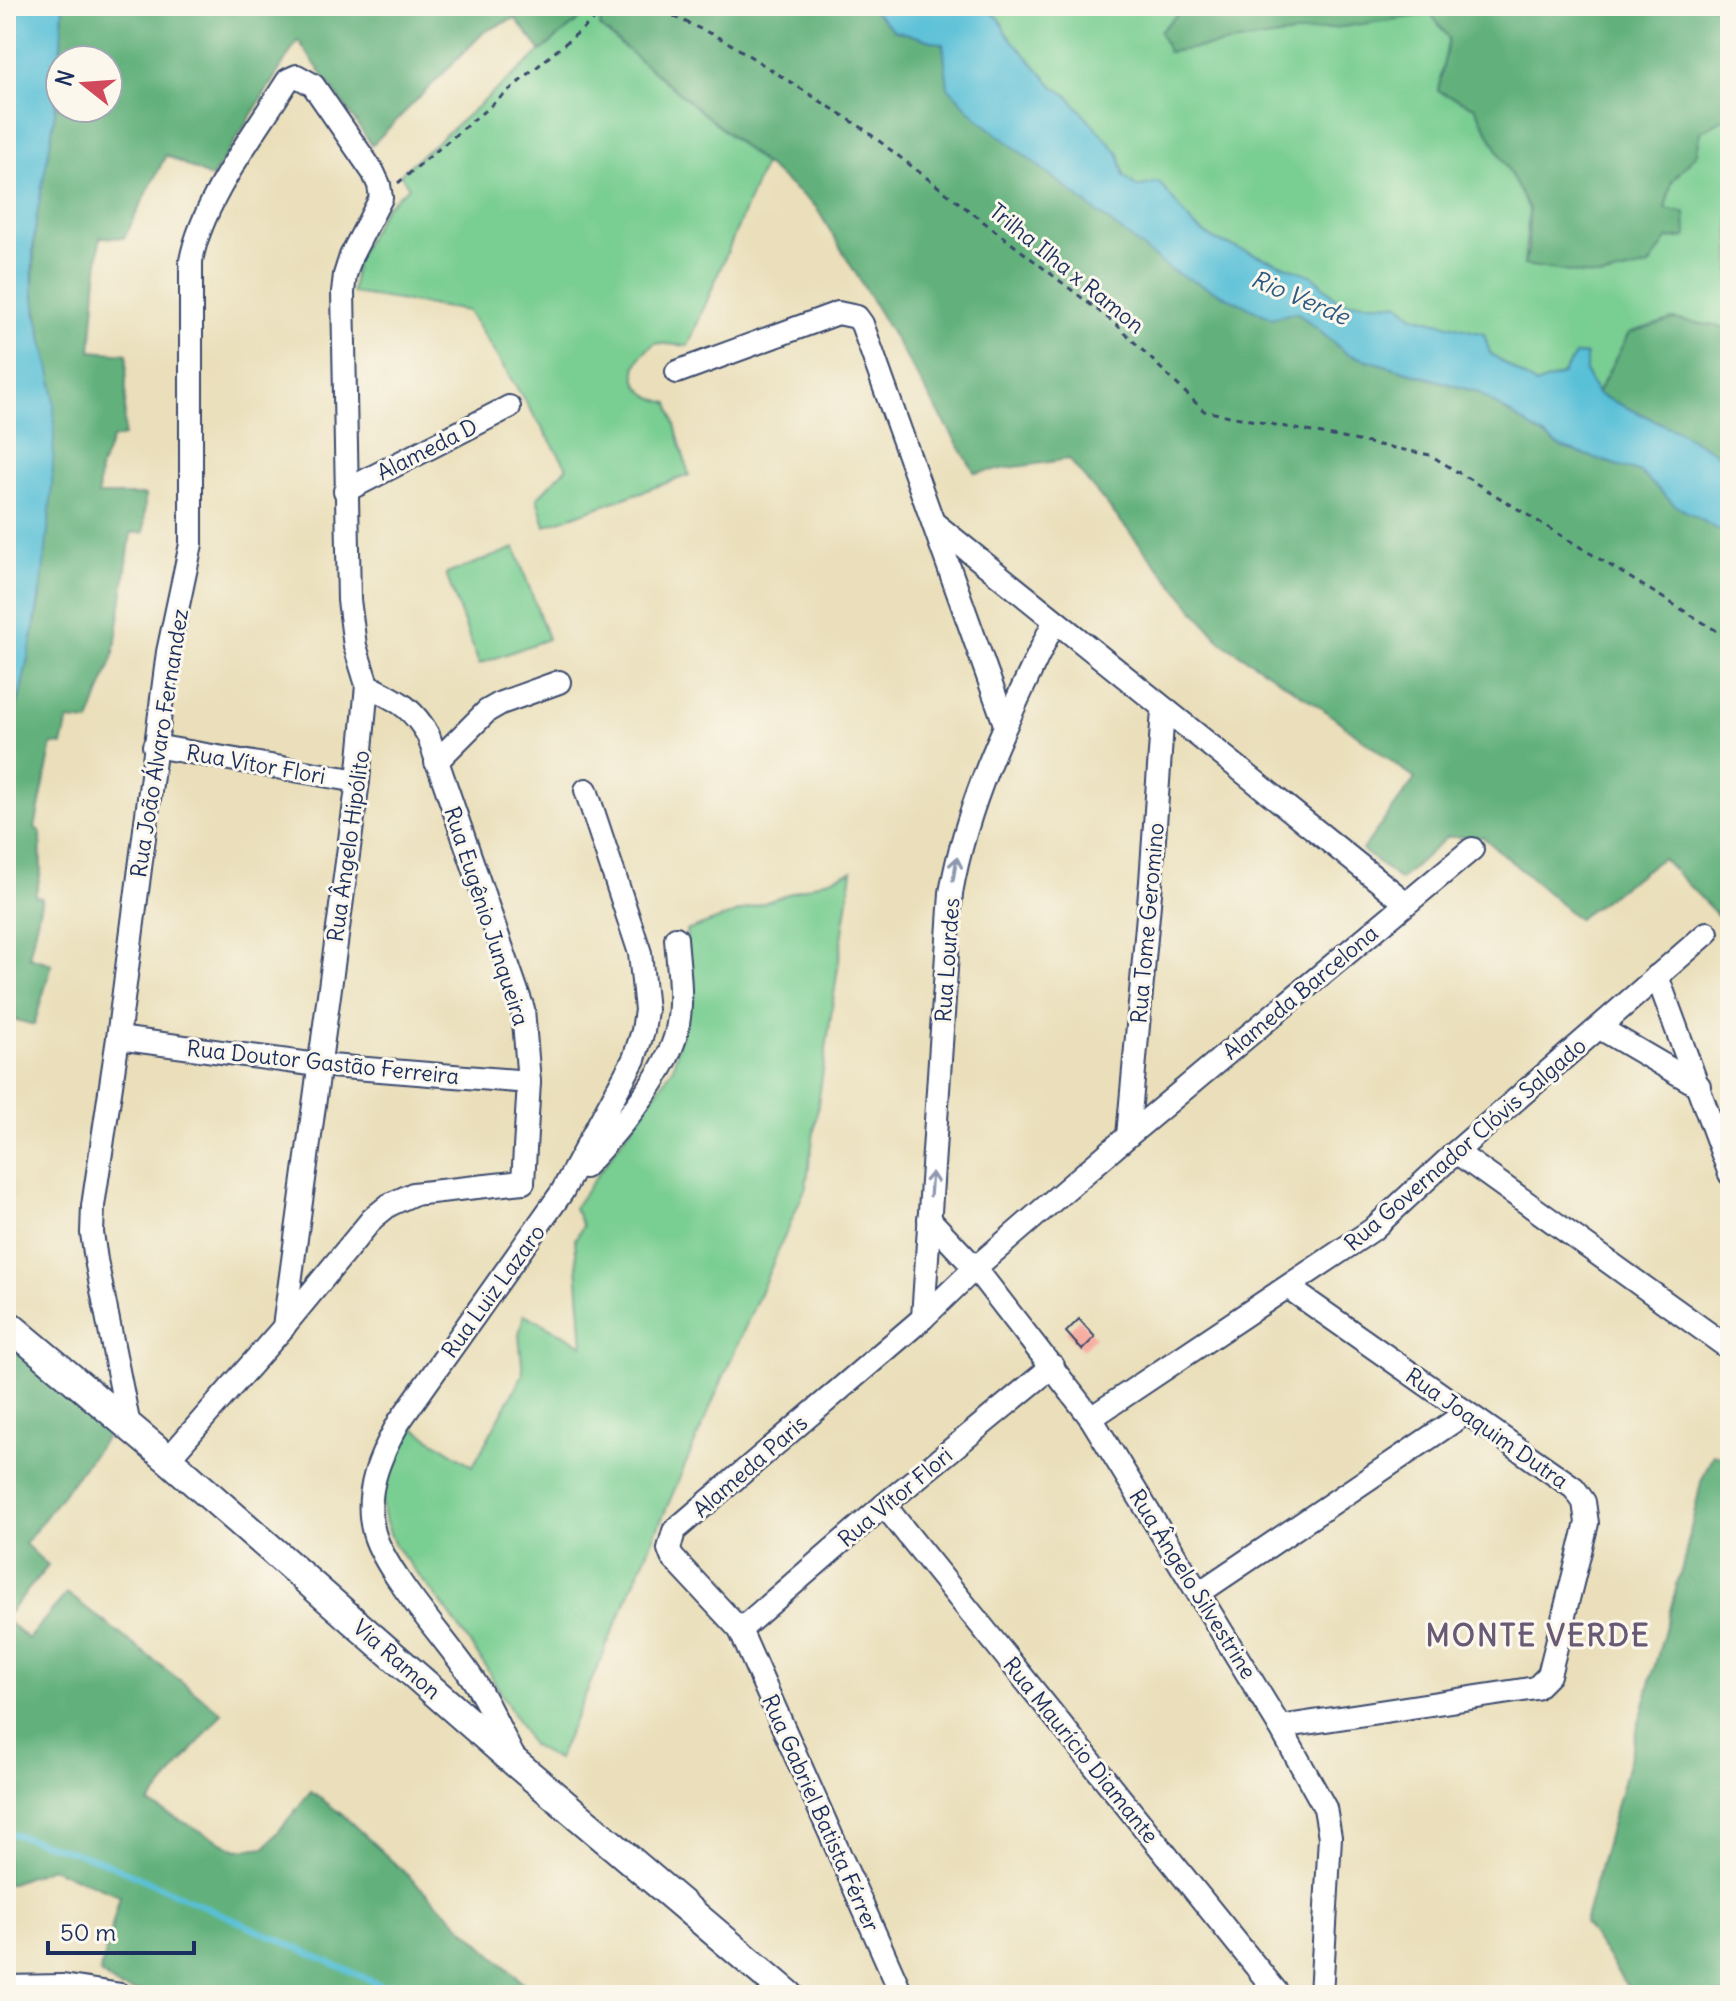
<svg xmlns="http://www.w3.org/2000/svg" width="1736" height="2001" font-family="Delius,sans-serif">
<rect width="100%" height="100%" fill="#fbf7ec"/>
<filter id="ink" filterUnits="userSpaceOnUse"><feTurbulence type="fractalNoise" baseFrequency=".0125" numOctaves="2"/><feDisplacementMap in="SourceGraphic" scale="16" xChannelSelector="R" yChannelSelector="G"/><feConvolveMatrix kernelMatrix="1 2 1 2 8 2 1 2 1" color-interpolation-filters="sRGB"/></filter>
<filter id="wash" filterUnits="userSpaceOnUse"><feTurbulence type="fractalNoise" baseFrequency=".006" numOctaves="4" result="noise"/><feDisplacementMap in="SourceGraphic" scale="32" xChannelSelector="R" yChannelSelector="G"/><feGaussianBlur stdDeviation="1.8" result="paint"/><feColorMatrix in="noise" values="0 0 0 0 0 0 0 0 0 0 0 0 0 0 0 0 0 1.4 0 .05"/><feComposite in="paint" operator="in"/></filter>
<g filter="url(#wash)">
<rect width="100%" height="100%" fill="#eadfba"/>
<g fill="#79ce92" stroke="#4a7e78" stroke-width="2">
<path d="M596,6H603L600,27L764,164L688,346L655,343C622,368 632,395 669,403L689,475L545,526L537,498L567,467L468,311L352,293L356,259L385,207L409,187L400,174L541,51Z"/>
<polygon points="982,6 1171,6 1180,13 1169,52 1431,13 1449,38 1438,91 1475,107 1529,209 1524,265 1665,210 1672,180 1697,153 1700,132 1728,116 1730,111 1730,319 1726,328 1673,319 1629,333 1597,394 1586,373 1586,355 1576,354 1562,375 1536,385 1490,353 1483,334 1413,316 1399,304 1339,302 1313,276 1215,240 1193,225 1160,183 1137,187 1124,176 1119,154 1067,95 1054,87 1005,33 1000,19"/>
<polygon points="515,548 548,639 479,664 446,574"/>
<polygon points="852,871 806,1187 557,1760 531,1745 484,1664 446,1609 395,1546 383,1515 381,1482 407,1424 473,1466 523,1374 519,1335 524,1314 583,1345 575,1239 583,1226 574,1208 673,1068 690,990 686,931"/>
</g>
<g fill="#62b17c" stroke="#3e706d" stroke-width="2">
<polygon points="63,6 596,6 541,51 515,18 485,31 372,145 298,40 212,178 166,155 124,238 100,237 91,351 127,354 124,436 112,439 100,469 98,495 145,495 144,532 131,533 114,655 89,722 68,720 62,745 52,744 35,828 40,831 41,872 35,896 42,898 29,957 52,964 34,1025 6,1017 6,749 19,700 40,601 49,509 54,399 33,290 35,217 49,148 60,63 60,108 108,108 108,60 60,60"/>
<polygon points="603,6 868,6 894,30 943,44 948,87 1297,312 1347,354 1477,392 1561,447 1641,473 1675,505 1730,536 1730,928 1662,858 1578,919 1483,837 1447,837 1400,880 1362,850 1415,779 1320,707 1220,641 1069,459 975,473 816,207 600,27"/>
<polygon points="1171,6 1730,6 1730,111 1728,116 1700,132 1697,153 1672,181 1665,209 1685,213 1686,237 1667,239 1649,266 1601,277 1524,265 1528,250 1529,209 1475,107 1438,91 1449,38 1431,14 1168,52 1160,31 1179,13"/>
<polygon points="1673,319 1725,328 1730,319 1730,461 1678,431 1597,394 1629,333"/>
<polygon points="6,1342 110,1432 25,1544 48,1566 6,1616"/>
<polygon points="1713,1454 1730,1459 1730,1995 1633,1995 1584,1923 1685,1556 1701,1482"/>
<polygon points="67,1593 222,1713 149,1804 237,1850 266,1847 311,1791 345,1817 536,1995 152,1995 120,1988 100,1973 120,1895 51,1868 6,1885 6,1620 28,1639"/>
</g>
<g fill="#59c0d7" stroke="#3a789a" stroke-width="2">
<path d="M6,6H63C61,54 58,103 49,150C40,198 30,239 33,288C35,326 53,364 54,402C56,519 37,636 6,749Z"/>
<polygon points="868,6 982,6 1000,19 1006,33 1054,87 1067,95 1119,154 1124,176 1137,187 1159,182 1193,225 1215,240 1313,276 1339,302 1400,304 1413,316 1484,334 1490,353 1536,385 1562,375 1576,354 1586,355 1586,373 1597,394 1678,431 1730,461 1730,536 1675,505 1641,473 1561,447 1477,392 1347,354 1297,312 1271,318 1172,271 977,118 948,87 943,44 894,30"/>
</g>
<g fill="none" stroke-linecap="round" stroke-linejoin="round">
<polyline stroke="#59c0d7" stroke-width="6" points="6,1832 100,1860 403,1995"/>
</g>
<g id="blocks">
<polygon fill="#f6aa9f" points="1079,1319 1095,1337 1082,1350 1066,1332"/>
</g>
</g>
<g filter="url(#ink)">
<use href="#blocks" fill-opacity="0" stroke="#3a496c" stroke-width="2"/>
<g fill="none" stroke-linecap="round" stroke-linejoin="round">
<defs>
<g id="minor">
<polyline points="677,372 838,313 857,317 862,324 1005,724"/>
<polyline points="345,491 509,407"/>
<polyline points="934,523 1406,903"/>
<path d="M367,685C396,700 412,706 428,735L523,1009L529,1082L523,1182"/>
<polyline points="154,746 358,781"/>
<polyline points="436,762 487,711 501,703 559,682"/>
<polyline points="1657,976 1730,1174"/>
<polyline points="1600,1028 1699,1086"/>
<polyline points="118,1038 318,1065 529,1082"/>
<polyline points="1128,1136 1151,882 1163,710"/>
<polyline points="1456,1152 1730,1349"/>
<path d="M584,1167C615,1134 672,1070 678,1024C683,996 678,966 676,938"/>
<polyline points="929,1219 975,1268 1091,1418 1280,1727 1325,1808 1330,1837 1321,1995"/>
<path d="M923,1318L951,893C968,796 1012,710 1054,622"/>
<polyline points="284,1326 373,1218 389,1205 413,1194 523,1182"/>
<polyline points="1091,1418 1372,1230 1456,1152 1707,933"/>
<path d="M129,1426L96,1260L92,1233L93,1206L118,1038L168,652L191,544V261C202,201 255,133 288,80L297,76L313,85L373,172L379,185L381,198L351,256L345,275L343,292L349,600L355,646L367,685L358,781L284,1327L168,1459"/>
<polyline points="884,1505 1279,1995"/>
<polyline points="1199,1593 1466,1413"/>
<polyline points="740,1630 884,1505 1053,1366"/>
<polyline points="1280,1727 1536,1688 1549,1675 1587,1523 1584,1502 1574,1488 1289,1288"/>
<path d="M513,1756C499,1729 487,1699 470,1675C444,1637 386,1574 374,1533C363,1493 380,1456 399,1422L562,1192L634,1059L643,1031L646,1010L640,953L586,790"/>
<polyline points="6,1987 63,1986 121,1995"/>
<polyline points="902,1995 740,1630 672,1557 669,1549 674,1531 923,1318 975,1268 1128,1136 1472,849"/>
</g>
<polyline id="major" points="6,1323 168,1459 517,1764 789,1995"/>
</defs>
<use href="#minor" stroke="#3a496c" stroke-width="26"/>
<use href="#major" stroke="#3a496c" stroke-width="32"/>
<g stroke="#3a496c" stroke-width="3" stroke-dasharray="6 6" stroke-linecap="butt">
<polyline points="652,6 726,41 861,127 1117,325 1204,411 1430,455 1730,639"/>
<polyline points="1163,6 1170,13"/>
<polyline points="398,183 610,6"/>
</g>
<use href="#minor" stroke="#fff" stroke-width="22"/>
<use href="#major" stroke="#fff" stroke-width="28"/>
</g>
<defs><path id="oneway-shaft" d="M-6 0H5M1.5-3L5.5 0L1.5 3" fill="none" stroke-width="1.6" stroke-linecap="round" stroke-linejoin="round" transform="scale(2)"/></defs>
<g stroke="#8d97ae">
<use href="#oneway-shaft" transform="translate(955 869) rotate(-80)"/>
<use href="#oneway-shaft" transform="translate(931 1184) rotate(-86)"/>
</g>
</g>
<g text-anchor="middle" stroke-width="6" stroke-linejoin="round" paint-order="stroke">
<g font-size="22" fill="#1b2f5e" stroke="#fbf7ec">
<text transform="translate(1067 268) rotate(39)" y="8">Trilha Ilha x Ramon</text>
<text transform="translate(427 449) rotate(-27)" y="8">Alameda D</text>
<text transform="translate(159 743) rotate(-81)" y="8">Rua João Álvaro Fernandez</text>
<text transform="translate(256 764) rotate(10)" y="8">Rua Vítor Flori</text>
<text transform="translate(348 846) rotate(-82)" y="8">Rua Ângelo Hipólito</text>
<text transform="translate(487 916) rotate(72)" y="8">Rua Eugênio Junqueira</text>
<text transform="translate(1147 923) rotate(-85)" y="8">Rua Tome Geromino</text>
<text transform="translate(947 960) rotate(-86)" y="8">Rua Lourdes</text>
<text transform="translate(1300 992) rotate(-40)" y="8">Alameda Barcelona</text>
<text transform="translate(323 1062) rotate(6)" y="8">Rua Doutor Gastão Ferreira</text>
<text transform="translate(1465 1144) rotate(-41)" y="8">Rua Governador Clóvis Salgado</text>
<text transform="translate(493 1291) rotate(-54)" y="8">Rua Luiz Lazaro</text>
<text transform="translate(1487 1428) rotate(35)" y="8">Rua Joaquim Dutra</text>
<text transform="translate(750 1466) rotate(-41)" y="8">Alameda Paris</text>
<text transform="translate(895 1497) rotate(-40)" y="8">Rua Vítor Flori</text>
<text transform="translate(1193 1584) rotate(58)" y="8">Rua Ângelo Silvestrine</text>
<text transform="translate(397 1659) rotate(41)" y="8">Via Ramon</text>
<text transform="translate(1081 1750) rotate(51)" y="8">Rua Maurício Diamante</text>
<text transform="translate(821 1813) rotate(66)" y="8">Rua Gabriel Batista Férrer</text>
</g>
<g font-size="24" font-style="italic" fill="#2e5a82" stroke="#fbf7ec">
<text transform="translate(1300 298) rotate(23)" y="8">Rio Verde</text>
</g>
<g font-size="30" font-weight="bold" letter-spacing="2" fill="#685a75" stroke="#fbf7ec">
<text x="1538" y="1646">MONTE VERDE</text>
</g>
</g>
<rect width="1736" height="2001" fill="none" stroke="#fbf7ec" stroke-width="32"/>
<g transform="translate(84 84) rotate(287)"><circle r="38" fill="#fbf7ec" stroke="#a1a7b3" stroke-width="2"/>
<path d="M0-6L14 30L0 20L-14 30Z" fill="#d1495b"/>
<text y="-12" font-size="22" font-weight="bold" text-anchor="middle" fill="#1b2f5e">N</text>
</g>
<path d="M48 1941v12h146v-12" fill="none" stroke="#1b2f5e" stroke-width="4"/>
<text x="60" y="1941" font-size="24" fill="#1b2f5e" stroke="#fbf7ec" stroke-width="6" paint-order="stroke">50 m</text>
</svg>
